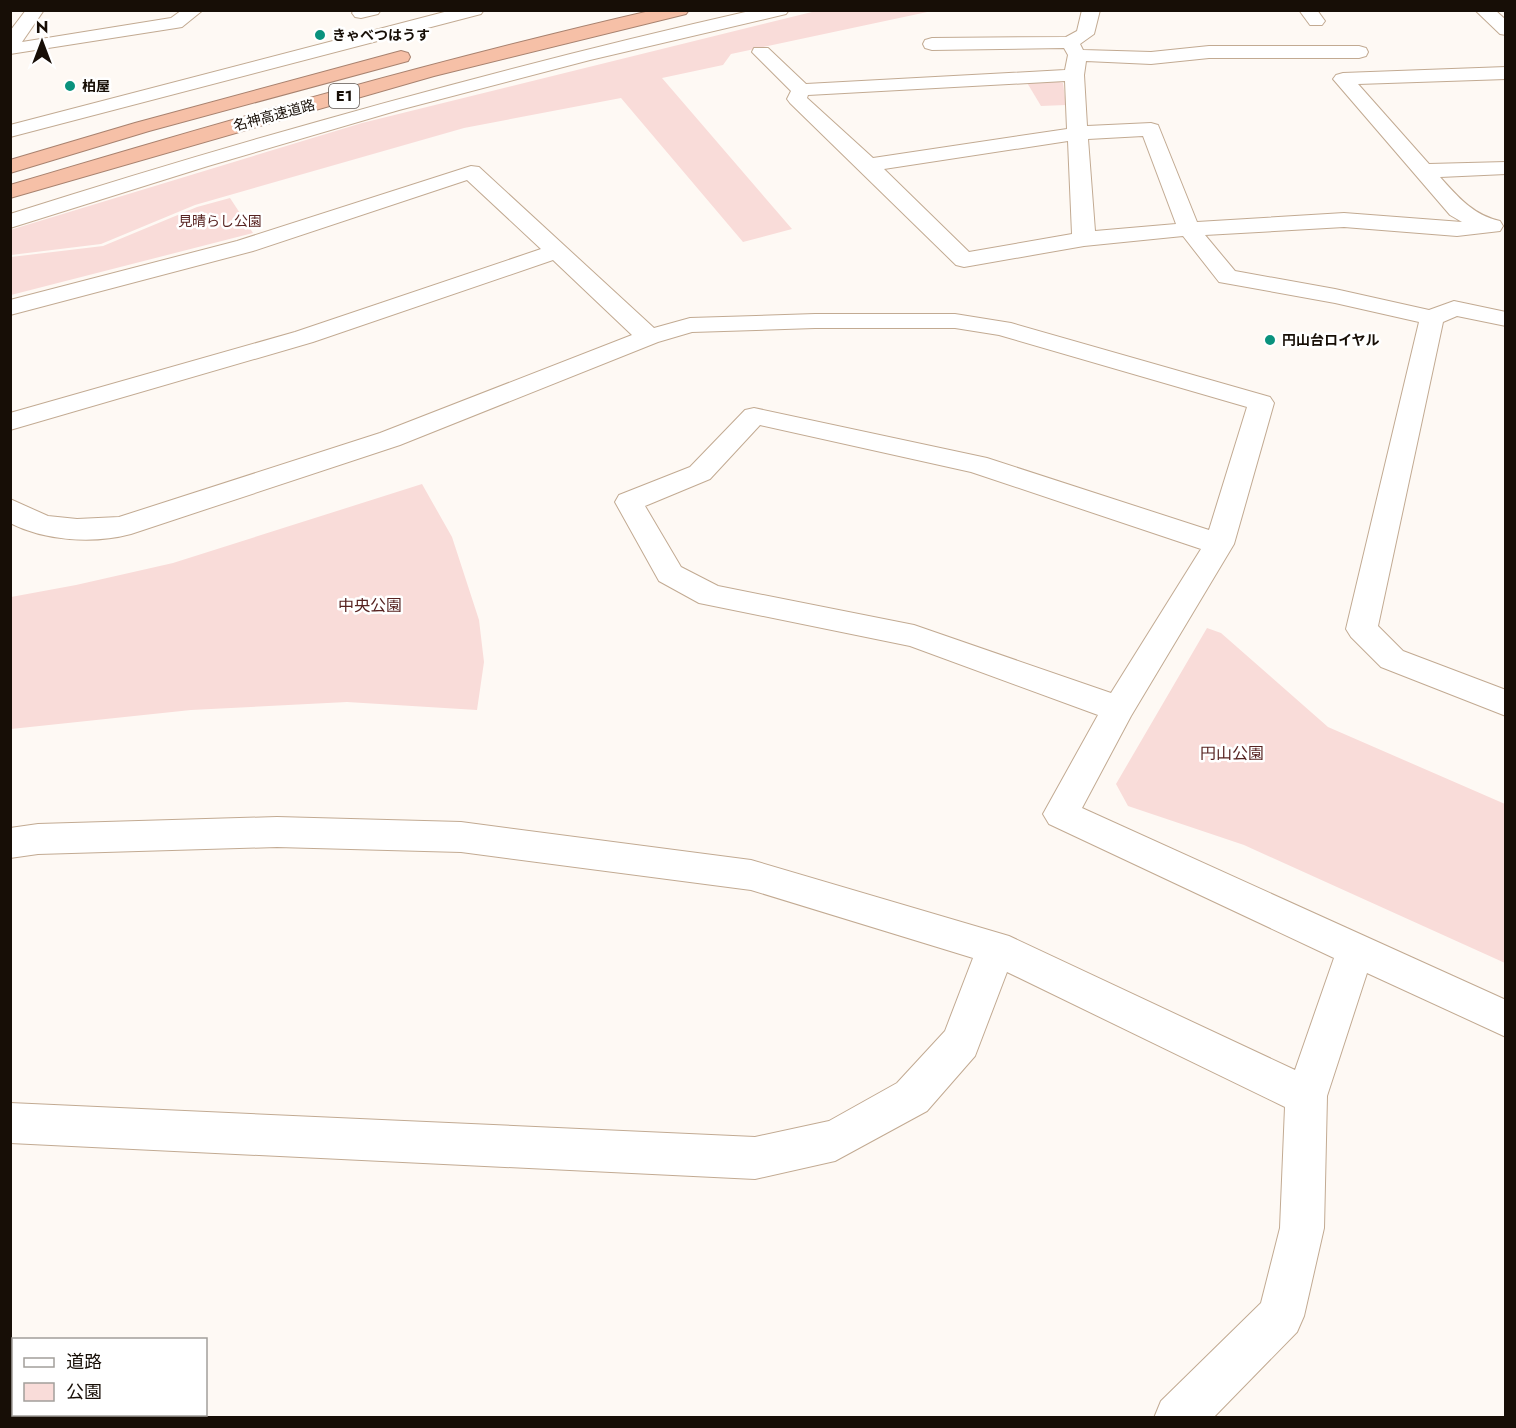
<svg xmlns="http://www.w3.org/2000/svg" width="1516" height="1428" font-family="Jost,'Noto Sans JP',sans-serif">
<rect width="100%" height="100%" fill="#fef9f4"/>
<g fill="#f9dcd9">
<polygon points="816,11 932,11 731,54 723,65 662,78 792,229 743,242 621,98 464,128 195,205 101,244 11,255 10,230 362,123"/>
<polygon points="1053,80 1063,83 1066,105 1041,106 1026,81"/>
<polygon points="230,198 253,233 11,295 11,257 103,246 197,207"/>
<polygon points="422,484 452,537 479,620 484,662 477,710 347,702 191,710 11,729 11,597 76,585 173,563"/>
<polygon points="1207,628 1221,633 1328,727 1505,804 1505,963 1244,845 1128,806 1116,784"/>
</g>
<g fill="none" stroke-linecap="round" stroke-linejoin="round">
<defs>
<g id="minor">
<polygon points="26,10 44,10 22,42 171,18 182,10 203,10 182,27 176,28 10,54 10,31"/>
<polygon points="354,10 381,10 378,14 361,18 355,17 352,13"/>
<polygon points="452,10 484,10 481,14 10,137 10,125"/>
<path d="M754,10H789L786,14L590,60L399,110L208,166L10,228V214C256,136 503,67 754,10Z"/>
<path d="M1082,10H1100L1094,34L1080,44L1083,50L1151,52L1209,46H1359L1366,48L1368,52L1366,56L1359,58H1209L1151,64L1086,61L1084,75L1087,126L1151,123L1158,125L1197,222L1344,213L1462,222L1450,215L1333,79L1336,75L1343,73L1506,67V79L1358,84L1429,164L1506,162V174L1440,177C1458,197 1473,215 1500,221L1503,226L1500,231L1457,236L1344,227L1205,235L1235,271L1335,289L1429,310L1454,301L1506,312V326L1457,316L1443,322L1378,626L1403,651L1506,690V716L1381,667L1351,637L1346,629L1419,322L1335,303L1219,282L1183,236L1084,246L964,267L956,265L790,103L787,99L791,91L752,52L754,48H768L806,84L1065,70L1068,55L1064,48L932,50L925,48L923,44L925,40L932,38L1066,37L1077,31ZM1065,81L1067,129L873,158L807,98L808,95ZM1143,136L1176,224L1095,231L1088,139ZM1068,141L1072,234L969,252L884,169Z"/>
<polygon points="1299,10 1317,10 1325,21 1322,25 1310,25"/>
<polygon points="1475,10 1495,10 1506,20 1506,35 1500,34"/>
<path d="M471,166L479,167L654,328L690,318L815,314H955L1011,323L1270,397L1274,403L1234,544L1131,716L1082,808L1506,1000V1037L1367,973L1327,1096L1324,1228L1304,1316L1297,1332L1213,1418H1154L1161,1401L1261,1303L1280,1228L1285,1107L1007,972L975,1056L927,1111L835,1161L755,1179L10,1143V1103L755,1137L829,1121L897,1083L945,1031L973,958L751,890L461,852L277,847L38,854L10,858V828L38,824L277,817L461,822L751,860L1009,936L1295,1070L1334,958L1049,824L1043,814L1098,715L910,646L699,603L659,581L615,502L619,495L690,467L745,410L754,408L987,458L1209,530L1247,407L999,335L955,328H815L692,332L658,342L400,445L131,534C94,544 45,541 10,523V499L48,516L77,519L119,517L380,433L632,335L553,260L313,342L10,430V413L295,332L541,249L467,180L253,251L10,315V300L237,241ZM760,425L971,472L1201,549L1111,693L914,625L718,586L681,567L645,506L710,479Z"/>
</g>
<g id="highway">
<path d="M654,10H689L686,14L434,76L10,198V185C224,121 437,60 654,10Z"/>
<polygon points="401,51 408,53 410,57 408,61 149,131 10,173 10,160 135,123"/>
</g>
</defs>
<use href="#minor" stroke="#c2aa92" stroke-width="2"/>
<use href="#highway" stroke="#a8826f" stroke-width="2"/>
<use href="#minor" fill="#fff" fill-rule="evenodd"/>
<use href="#highway" fill="#f6c0a7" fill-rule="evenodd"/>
</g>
<g fill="#0a927d" stroke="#fff" stroke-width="2">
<circle cx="320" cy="35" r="6"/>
<circle cx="70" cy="86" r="6"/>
<circle cx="1270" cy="340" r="6"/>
</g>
<g text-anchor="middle" stroke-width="5" stroke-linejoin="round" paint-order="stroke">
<g font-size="14" font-weight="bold" fill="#170e06" stroke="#fff" text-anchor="start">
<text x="332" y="40">きゃべつはうす</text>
<text x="82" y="91">柏屋</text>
<text x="1282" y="345">円山台ロイヤル</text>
</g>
<g font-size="14" fill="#170e06" stroke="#fff">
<text transform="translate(274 115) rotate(-15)" y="5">名神高速道路</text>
</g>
<g font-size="14" fill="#572321" stroke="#fff">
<text x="220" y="226">見晴らし公園</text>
</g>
<rect fill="#fff" stroke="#5d5651" stroke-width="1.5" x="329" y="84" width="30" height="24" rx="4.5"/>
<g font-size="15" font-weight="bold" fill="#170e06">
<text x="344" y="101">E1</text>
</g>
<g font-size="16" fill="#572321" stroke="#fff">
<text x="370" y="611">中央公園</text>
<text x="1232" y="759">円山公園</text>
</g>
</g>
<rect width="1516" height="1428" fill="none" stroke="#170e06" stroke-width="24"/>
<rect x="12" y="1338" width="195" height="78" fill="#ffffff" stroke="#a29f9b" stroke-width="1.5"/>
<rect x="24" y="1358" width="30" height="9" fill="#ffffff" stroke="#a29f9b" stroke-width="1.5"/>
<text x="66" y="1368" font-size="18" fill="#170e06">道路</text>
<rect x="24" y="1383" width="30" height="18" fill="#f9dcd9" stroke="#a29f9b" stroke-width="1.5"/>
<text x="66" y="1398" font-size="18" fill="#170e06">公園</text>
<g transform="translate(42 42)" stroke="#ffffff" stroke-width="4.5" paint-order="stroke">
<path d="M0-4.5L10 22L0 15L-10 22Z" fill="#170e06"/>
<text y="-9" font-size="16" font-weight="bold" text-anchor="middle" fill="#170e06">N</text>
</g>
</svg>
